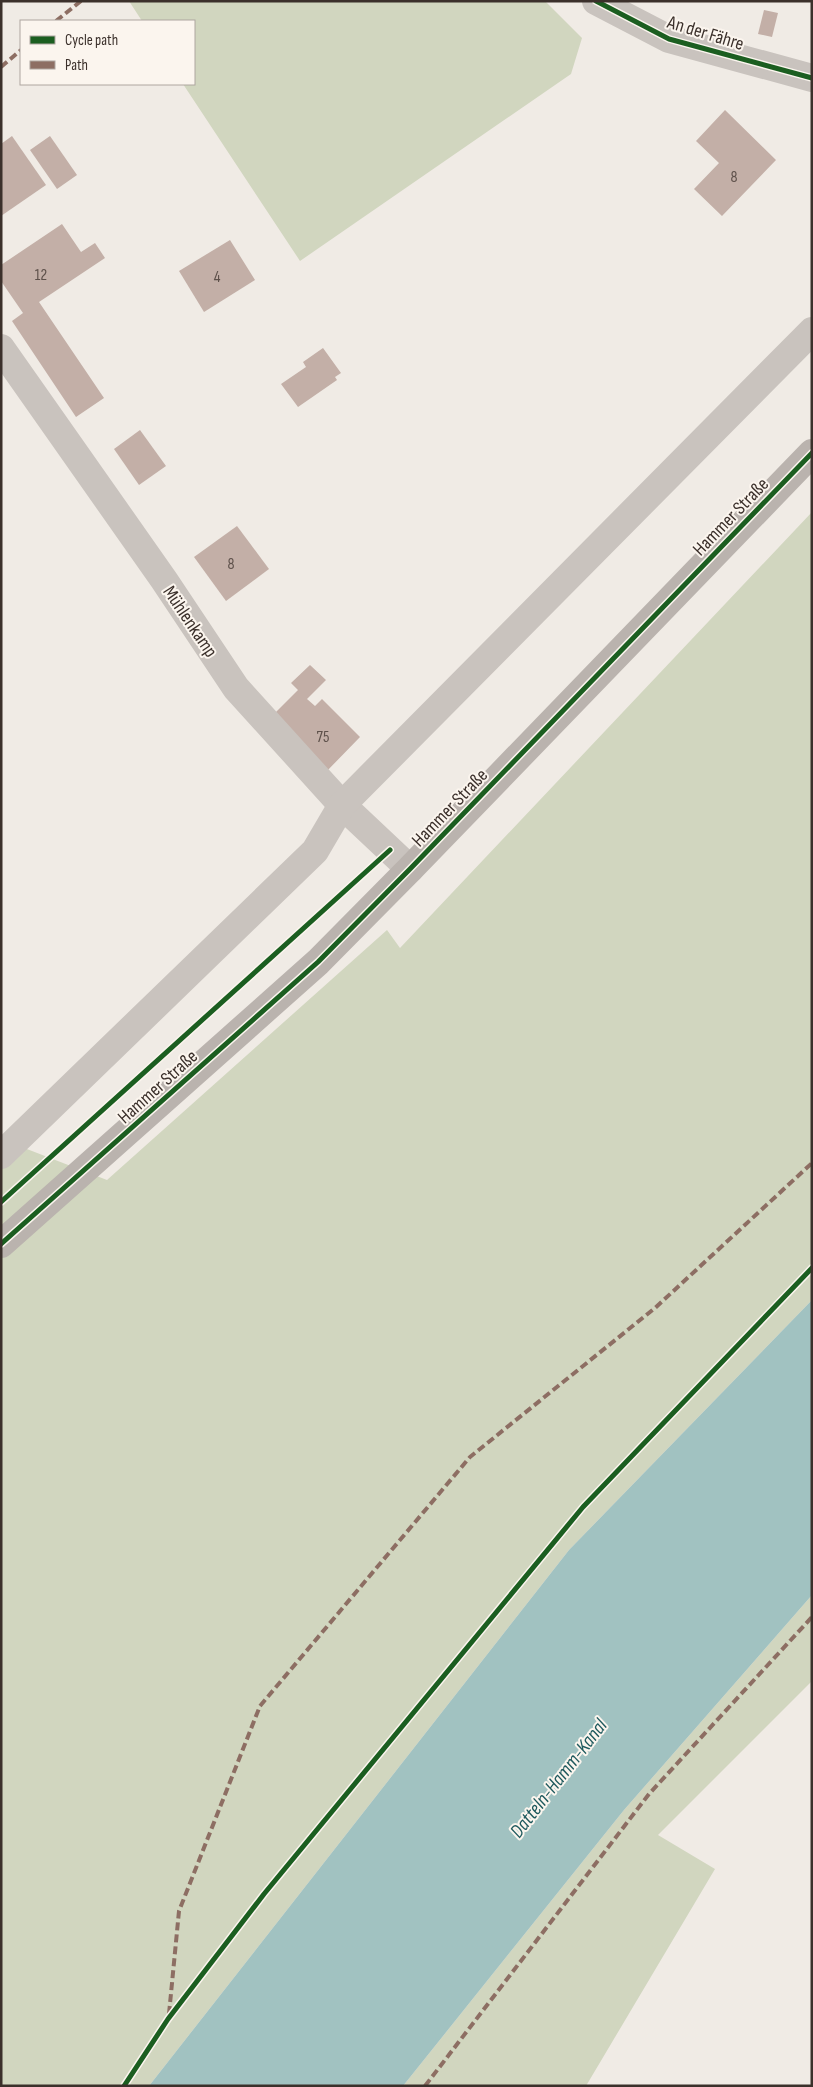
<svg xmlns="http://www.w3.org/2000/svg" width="813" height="2087" font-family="'Sofia Sans Condensed',sans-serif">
<rect width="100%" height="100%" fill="#f0ebe5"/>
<g fill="#d1d6bf">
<polygon points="129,1 545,1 582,38 571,74 300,261 183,84 194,84 194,21 142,21"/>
<polygon points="812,512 812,1300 569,1550 149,2086 1,2086 1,1139 107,1180 387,930 400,948"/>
<polygon points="812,1595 812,1681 658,1835 715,1869 586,2086 403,2086 624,1810"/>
</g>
<polygon fill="#a1c2c1" points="812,1300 812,1595 624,1810 403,2086 149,2086 569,1550"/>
<g fill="#c3afa7">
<polygon points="764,10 778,13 772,37 758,34"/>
<polygon points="725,110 776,160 722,216 694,189 719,163 696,141"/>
<polygon points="12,136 46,185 1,216 1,144"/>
<polygon points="50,136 77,175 57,189 30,150"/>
<polygon points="62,224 81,252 95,243 105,258 39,302 104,398 76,417 12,321 23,313 1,281 1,265"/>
<polygon points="230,240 255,280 204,312 179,271"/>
<polygon points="323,348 341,373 335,377 337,380 298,407 281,384 306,367 303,362"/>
<polygon points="140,430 166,466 139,485 114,449"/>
<polygon points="237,526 269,569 226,601 194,557"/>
<polygon points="310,665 326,680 307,699 315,706 322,699 360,737 325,773 275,713 298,690 291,683"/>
</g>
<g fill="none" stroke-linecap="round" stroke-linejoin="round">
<g stroke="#c9c3be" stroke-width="28">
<polyline points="596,1 669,39 812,78"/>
<polyline points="1,348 164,580 236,688 342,805 410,869"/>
<polyline points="1,1155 315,851 342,805 812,331"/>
</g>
<polyline stroke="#bab3ae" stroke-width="28" points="1,1244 318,962 410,869 812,453"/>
<g stroke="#8d6e63" stroke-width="4" stroke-dasharray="8 4" stroke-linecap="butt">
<polyline points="56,21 81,1"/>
<polyline points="1,67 21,50"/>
<polyline points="169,2014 179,1911 260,1706 470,1457 655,1308 812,1163"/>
<polyline points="425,2086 649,1794 812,1617"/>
</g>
<defs>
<g id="cycleway">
<polyline points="596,1 669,39 812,78"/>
<polyline points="1,1202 390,850"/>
<polyline points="1,1244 318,962 410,869 812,453"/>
<polyline points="124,2086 168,2019 264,1894 583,1507 812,1268"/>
</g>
</defs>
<use href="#cycleway" stroke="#fbf5ee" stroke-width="8"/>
<use href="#cycleway" stroke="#1b5e20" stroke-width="5"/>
</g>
<g text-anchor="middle" stroke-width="4" stroke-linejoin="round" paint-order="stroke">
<g font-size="16" fill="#5d504a">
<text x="734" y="182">8</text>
<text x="41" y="280">12</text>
<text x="217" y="282">4</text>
<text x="231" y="569">8</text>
<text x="323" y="742">75</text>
</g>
<g font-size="19" fill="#3b302b" stroke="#fbf5ee">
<text transform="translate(706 32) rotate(17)" y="7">An der Fähre</text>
<text transform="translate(730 516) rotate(-46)" y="7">Hammer Straße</text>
<text transform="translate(191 621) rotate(56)" y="7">Mühlenkamp</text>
<text transform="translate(449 807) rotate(-46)" y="7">Hammer Straße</text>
<text transform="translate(157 1086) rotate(-42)" y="7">Hammer Straße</text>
</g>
<g font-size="20" font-style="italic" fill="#1f5a5e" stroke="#fbf5ee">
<text transform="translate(558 1778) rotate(-52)" y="7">Datteln-Hamm-Kanal</text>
</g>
</g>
<rect width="813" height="2087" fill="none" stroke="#3b302b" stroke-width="5"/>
<rect x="20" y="20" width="175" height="65" fill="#fbf5ee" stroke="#aea6a0"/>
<rect x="30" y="36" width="25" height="8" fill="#1b5e20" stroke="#aea6a0"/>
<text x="65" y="45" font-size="15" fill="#3b302b">Cycle path</text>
<rect x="30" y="61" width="25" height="8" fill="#8d6e63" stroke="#aea6a0"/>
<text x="65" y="70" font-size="15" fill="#3b302b">Path</text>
</svg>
